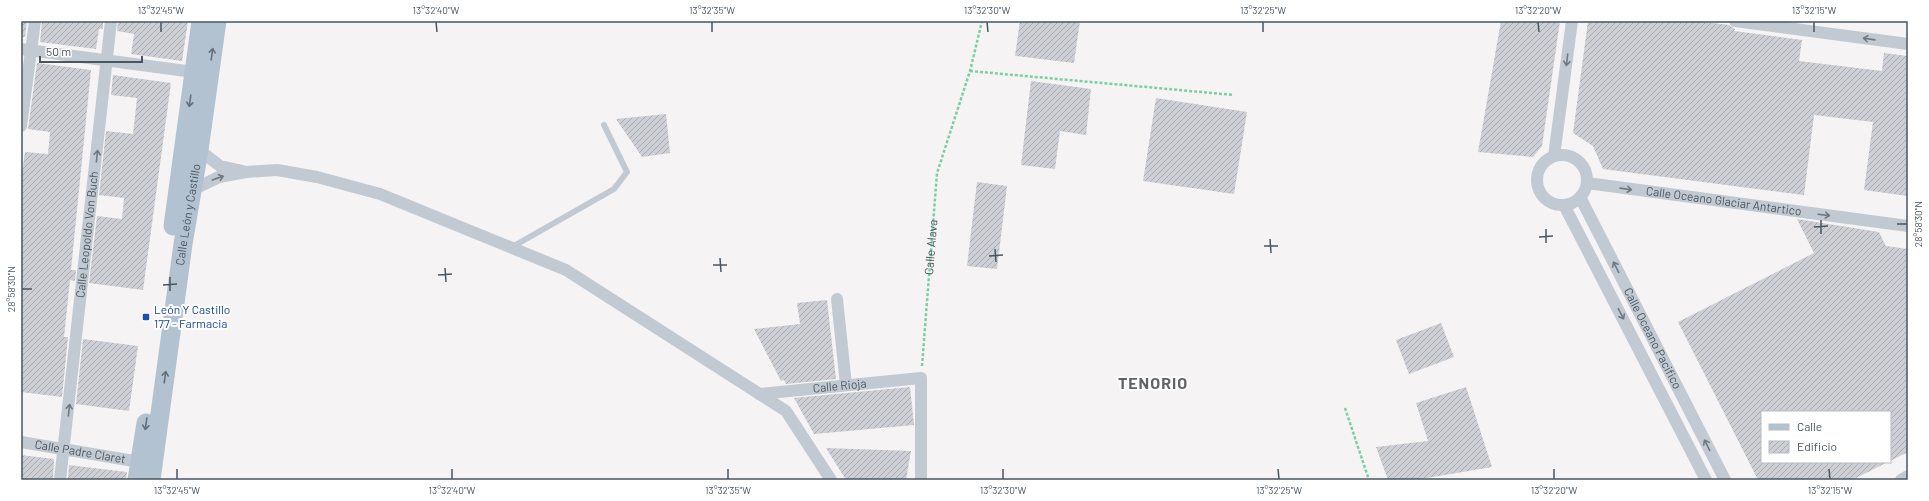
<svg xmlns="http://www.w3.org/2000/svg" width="1929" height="501" font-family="Barlow,sans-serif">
<defs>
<pattern id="building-hatch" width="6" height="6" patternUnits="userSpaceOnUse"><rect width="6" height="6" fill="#cdcfd5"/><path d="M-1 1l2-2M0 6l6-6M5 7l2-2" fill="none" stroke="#a8abb0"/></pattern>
</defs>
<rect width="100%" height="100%" fill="#f5f3f3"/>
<g fill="url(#building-hatch)">
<polygon points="21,21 27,21 25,37 21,37"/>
<polygon points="42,21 103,21 103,29 99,29 96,49 40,42"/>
<polygon points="118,21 188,21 182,61 131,54 134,34 117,31"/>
<polygon points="1020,21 1080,21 1074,63 1015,56"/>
<polygon points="1501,21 1560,21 1542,146 1533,157 1478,152"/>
<polygon points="1588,21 1697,21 1729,25 1735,29 1734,31 1802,40 1799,61 1882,71 1884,53 1908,56 1908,196 1864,190 1873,122 1814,115 1804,195 1603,169 1593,146 1573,133"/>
<polygon points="37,63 91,70 71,270 76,270 75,281 70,280 64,337 68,337 62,397 21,392 21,181 25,152 48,154 50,132 28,129"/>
<polygon points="113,75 171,83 143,290 89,283 97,216 122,219 124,198 99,195 106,131 133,134 137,98 111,95"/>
<polygon points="1031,81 1091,89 1086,135 1060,131 1055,169 1021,165"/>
<polygon points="1156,98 1247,112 1234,194 1143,181"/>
<polygon points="666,114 670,153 642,157 616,119"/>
<polygon points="977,182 1007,186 997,269 967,266"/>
<polygon points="1797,219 1879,232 1886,246 1908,249 1908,452 1890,461 1890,412 1762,412 1762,462 1888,462 1852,480 1758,480 1678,322 1814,253"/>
<polygon points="827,300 836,379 786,384 784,380 781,381 754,329 800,324 797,303"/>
<polygon points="1441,323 1454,357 1409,374 1396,340"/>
<polygon points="83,339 138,346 129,411 76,404"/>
<polygon points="910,387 914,425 814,434 794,398"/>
<polygon points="1466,387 1492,467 1415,480 1388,480 1376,447 1428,441 1416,403"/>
<polygon points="826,448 911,451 906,480 846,480"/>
<polygon points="21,455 54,459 53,480 21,480"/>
<polygon points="69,465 127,472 126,480 68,480"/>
</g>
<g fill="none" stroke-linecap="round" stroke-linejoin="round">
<g stroke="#7ad0a6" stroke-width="2.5" stroke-dasharray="3 2" stroke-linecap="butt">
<polyline points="970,71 1234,95"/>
<path id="s1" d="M922,366L937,173L970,71L982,21"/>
<polyline points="1345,408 1369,480"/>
</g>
<polyline stroke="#c1cad2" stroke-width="6" points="512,247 614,189 627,172 604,125"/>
<g stroke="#c1cad2" stroke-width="12">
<polyline points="1735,21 1908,44"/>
<polyline points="21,49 194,72"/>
<polyline points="21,126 35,21"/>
<polyline points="199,150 220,166 243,171"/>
<circle cx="1562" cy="180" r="25"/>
<polyline points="1554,156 1572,21"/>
<path id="s2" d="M1587,183L1908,226"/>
<polyline points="192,190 219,177 246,172 277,170 317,177 380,194 566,270 786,411 831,480"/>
<path id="s3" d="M1580,197L1725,480"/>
<polyline points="1564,205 1706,480"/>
<polyline points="837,299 846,385"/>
<path id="s4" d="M759,394L921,378V480"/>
<path id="s5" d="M21,442L140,462"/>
<path id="s6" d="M60,480L111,21"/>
<polyline points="1901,480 1908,476"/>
</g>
<g stroke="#b3c2d1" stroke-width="19">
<polyline points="173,226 201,21"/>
<polyline points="137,480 146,423"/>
<path id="s7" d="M151,480L183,244L199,150L217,21"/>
</g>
</g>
<defs><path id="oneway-shaft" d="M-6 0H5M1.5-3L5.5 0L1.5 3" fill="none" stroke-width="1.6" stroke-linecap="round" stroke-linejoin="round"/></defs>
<g stroke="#6e7983">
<use href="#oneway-shaft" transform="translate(1869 39) rotate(-172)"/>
<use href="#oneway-shaft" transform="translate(1567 60) rotate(97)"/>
<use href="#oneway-shaft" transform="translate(97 156) rotate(-84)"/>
<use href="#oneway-shaft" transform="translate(218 178) rotate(-19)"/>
<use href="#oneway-shaft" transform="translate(1626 189) rotate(8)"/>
<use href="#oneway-shaft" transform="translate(1824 215) rotate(7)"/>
<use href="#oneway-shaft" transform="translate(1616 267) rotate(-117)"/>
<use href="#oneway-shaft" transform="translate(1621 314) rotate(63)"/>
<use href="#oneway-shaft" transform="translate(69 410) rotate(-84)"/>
<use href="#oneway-shaft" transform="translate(1707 445) rotate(-117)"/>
</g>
<g stroke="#64717d">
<use href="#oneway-shaft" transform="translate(212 54) rotate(-82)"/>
<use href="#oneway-shaft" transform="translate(190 101) rotate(98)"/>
<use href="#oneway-shaft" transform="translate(165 377) rotate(-82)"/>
<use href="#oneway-shaft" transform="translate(146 424) rotate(98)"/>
</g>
<path fill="none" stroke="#4a5661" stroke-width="1.5" d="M161,22V32M436,22L437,32M712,22V32M987,22L988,32M1263,22V32M1538,22L1539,32M1814,22V32M1821,220V234M1897,224H1907M1814,227L1828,226M1546,229V243M1539,237L1553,236M1270,239L1271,253M1264,246H1278M995,249L996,262M989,256L1003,255M720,258L721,272M713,265H727M445,268L446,282M438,275L452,274M170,277V291M163,285L177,284M22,289H32M177,469V479M452,469V479M728,469V479M1003,469V479M1278,469L1279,479M1554,469V479M1829,469L1830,479"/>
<rect fill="#1a4fb4" stroke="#fff" stroke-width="1.5" x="142" y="313" width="8" height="8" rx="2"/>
<g text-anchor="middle" stroke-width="4" stroke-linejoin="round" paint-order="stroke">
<g font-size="12" fill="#4a5661" stroke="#fff">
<text dy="4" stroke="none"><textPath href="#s2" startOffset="138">Calle Oceano Glaciar Antartico</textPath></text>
<text dy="4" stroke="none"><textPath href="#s7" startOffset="268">Calle León y Castillo</textPath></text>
<text dy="4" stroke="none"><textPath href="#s6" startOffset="247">Calle Leopoldo Von Buch</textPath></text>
<text dy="4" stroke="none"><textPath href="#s1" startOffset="119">Calle Alava</textPath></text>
<text dy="4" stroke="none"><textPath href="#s3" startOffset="159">Calle Oceano Pacifico</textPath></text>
<text dy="4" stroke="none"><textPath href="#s4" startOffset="81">Calle Rioja</textPath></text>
<text dy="4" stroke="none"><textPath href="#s5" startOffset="60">Calle Padre Claret</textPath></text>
</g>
<g font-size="12" fill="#164399" stroke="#fff" text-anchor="start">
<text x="154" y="314">León Y Castillo<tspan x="154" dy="14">177 - Farmacia</tspan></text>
</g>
<g font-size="16" font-weight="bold" letter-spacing="1" fill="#5f6368" stroke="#fff">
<text x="1153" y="389">TENORIO</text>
</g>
</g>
<rect width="1929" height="501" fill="none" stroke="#ffffff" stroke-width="44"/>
<rect x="1761" y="411" width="130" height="52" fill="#ffffff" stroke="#b7bbc0"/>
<rect x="1769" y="424" width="20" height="6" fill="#b3c2d1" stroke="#b7bbc0"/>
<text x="1797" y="431" font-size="12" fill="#4a5661">Calle</text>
<rect x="1769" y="441" width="20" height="12" fill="url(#building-hatch)" stroke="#b7bbc0"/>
<text x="1797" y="451" font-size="12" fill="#4a5661">Edificio</text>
<path d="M40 56v6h102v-6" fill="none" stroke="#4a5661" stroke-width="2"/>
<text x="46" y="56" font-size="12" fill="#4a5661" stroke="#ffffff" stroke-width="3" paint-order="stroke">50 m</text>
<rect x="22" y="22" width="1885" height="457" fill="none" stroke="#4a5661" stroke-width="1.5"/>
<g font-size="10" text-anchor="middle" fill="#4a5661">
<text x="161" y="14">13°32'45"W</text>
<text x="436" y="14">13°32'40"W</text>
<text x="712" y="14">13°32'35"W</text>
<text x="987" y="14">13°32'30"W</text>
<text x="1263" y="14">13°32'25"W</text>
<text x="1538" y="14">13°32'20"W</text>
<text x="1814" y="14">13°32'15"W</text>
<text transform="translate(1918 224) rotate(-90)" y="4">28°58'30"N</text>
<text transform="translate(11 289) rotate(-90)" y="4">28°58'30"N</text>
<text x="177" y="494">13°32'45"W</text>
<text x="452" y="494">13°32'40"W</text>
<text x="728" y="494">13°32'35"W</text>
<text x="1003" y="494">13°32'30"W</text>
<text x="1279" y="494">13°32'25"W</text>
<text x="1554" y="494">13°32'20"W</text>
<text x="1830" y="494">13°32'15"W</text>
</g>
</svg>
